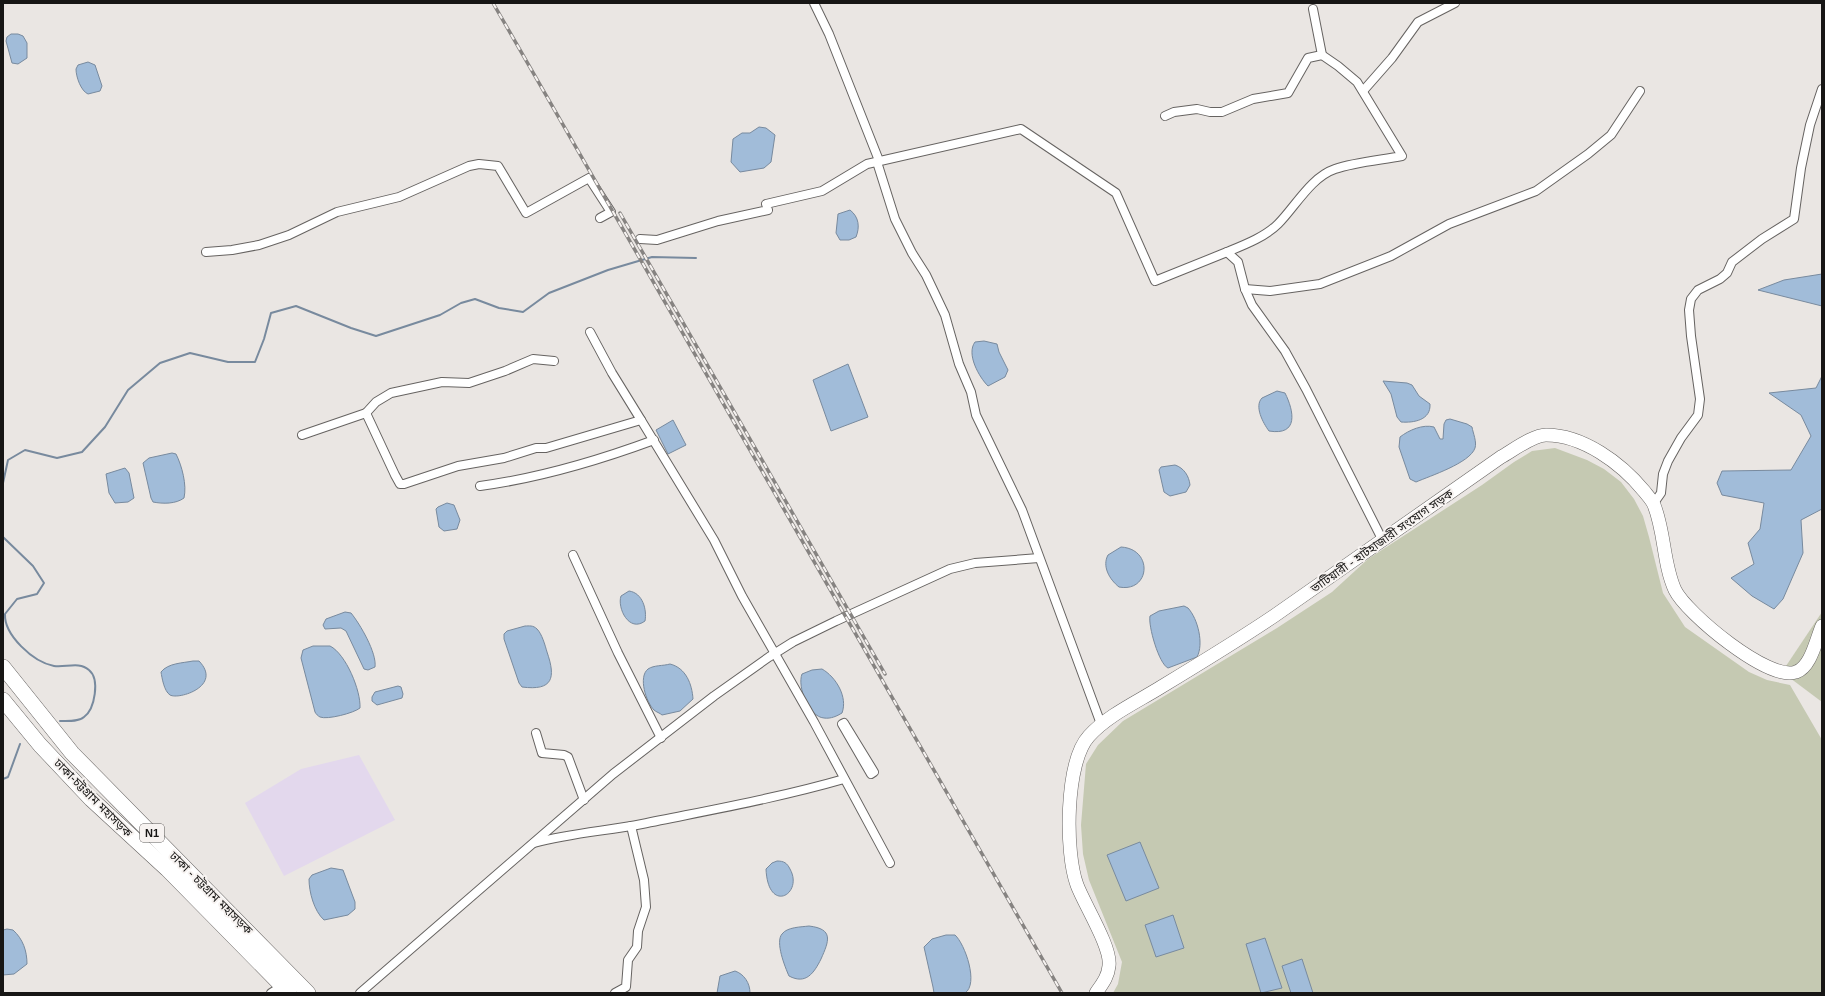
<svg xmlns="http://www.w3.org/2000/svg" width="1825" height="996" font-family="Helvetica,'Noto Sans Bengali',sans-serif">
<rect width="100%" height="100%" fill="#eae6e3"/>
<polygon fill="#e3d8ed" points="359,755 395,820 284,876 245,803 301,769"/>
<g fill="#c5c9b2">
<polygon points="1555,448 1587,460 1604,469 1621,482 1634,499 1643,516 1649,537 1663,593 1685,627 1749,672 1767,680 1790,685 1822,740 1822,993 1113,993 1118,984 1122,962 1089,880 1083,854 1081,825 1086,764 1098,745 1123,721 1277,628 1332,592 1368,559 1482,485 1514,462 1532,451"/>
<polygon points="1822,612 1822,702 1782,672"/>
</g>
<g fill="#a1bcd9" stroke="#788a9e">
<polygon points="11,34 18,34 23,36 27,43 27,58 18,64 12,63 6,41 7,37"/>
<path d="M88,62L95,65L102,86L100,91L88,94C81,91 76,77 76,69L78,65Z"/>
<polygon points="759,127 766,128 775,135 771,162 764,168 740,172 731,162 733,139 742,133 750,133"/>
<path d="M850,210C859,217 860,227 856,237L849,240H840L836,233L838,214Z"/>
<polygon points="1822,274 1822,306 1758,290 1784,280"/>
<path d="M984,341L997,344L999,352L1008,370L1005,377L988,386C979,377 966,354 975,342Z"/>
<polygon points="848,364 868,417 831,431 813,380"/>
<polygon points="1822,376 1822,509 1801,520 1803,553 1783,599 1774,609 1752,596 1731,578 1754,564 1748,543 1760,529 1764,503 1722,495 1717,483 1722,471 1791,470 1811,436 1801,415 1769,393 1816,388"/>
<path d="M1383,381L1407,383L1412,385L1419,396L1430,404C1431,420 1414,423 1401,422L1397,417L1391,394Z"/>
<path d="M1277,391L1285,393C1294,411 1299,436 1269,431C1263,423 1254,406 1262,398Z"/>
<path d="M1450,419L1467,424L1472,427C1473,433 1477,442 1475,448C1470,463 1430,476 1416,482L1410,479L1399,447L1400,437C1409,430 1423,424 1434,427L1440,439H1443L1444,424L1446,420Z"/>
<polygon points="673,420 686,445 668,454 656,430"/>
<path d="M172,453L176,454C182,466 187,485 184,498C176,504 163,504 153,502L151,498L143,463L149,458Z"/>
<path d="M1175,465C1184,468 1189,476 1190,485L1186,492L1170,496L1164,492L1159,470L1161,467Z"/>
<polygon points="125,468 129,473 134,498 128,502 115,503 109,493 106,474"/>
<polygon points="447,503 454,505 460,520 457,529 444,531 439,527 436,509 438,507"/>
<path d="M1121,547C1154,549 1150,593 1119,587C1109,579 1102,566 1108,555Z"/>
<path d="M629,591C643,593 647,610 645,621C629,633 617,608 621,596Z"/>
<path d="M1184,606L1188,608C1198,619 1204,644 1197,657L1168,668C1159,664 1148,626 1150,616L1159,611Z"/>
<path d="M345,612L351,613C360,624 377,653 375,667L368,670L364,669L346,631L341,628L325,629L323,625L326,619Z"/>
<path d="M525,626C529,626 533,625 537,629C542,634 545,645 547,652C556,678 553,691 522,687L519,683L504,639V634L507,631Z"/>
<path d="M313,646H330C346,654 361,691 360,708C354,713 327,720 320,717C318,716 316,714 315,712L301,658L303,650Z"/>
<path d="M193,661H199C223,686 179,700 170,695C164,691 162,678 161,672C168,663 183,663 193,661Z"/>
<path d="M670,664C686,668 692,684 693,699L680,711L662,715C660,713 656,712 654,710C646,702 638,677 648,669C654,665 663,666 670,664Z"/>
<path d="M822,669C836,677 848,697 842,713C837,716 831,719 824,718C809,717 797,687 802,674L812,670Z"/>
<polygon points="398,686 401,687 403,694 402,698 377,705 372,701 372,697 375,692"/>
<polygon points="1140,842 1159,888 1126,901 1107,855"/>
<path d="M777,861C784,861 787,863 790,869C804,894 768,915 766,869L772,863Z"/>
<path d="M331,868L343,870L355,902V909L348,915L324,920C314,911 309,892 309,879L312,875Z"/>
<polygon points="1173,915 1184,948 1156,957 1145,925"/>
<path d="M809,926C834,929 829,941 821,959C814,973 806,985 789,976C785,967 775,942 782,934C787,927 801,927 809,926Z"/>
<path d="M7,929L13,930C23,939 27,951 27,964L14,974L3,975V930Z"/>
<path d="M946,935H955C965,944 979,984 965,993H934L933,987L924,947L932,939Z"/>
<polygon points="1265,938 1282,988 1261,993 1246,944"/>
<polygon points="1302,959 1313,993 1291,993 1282,966"/>
<path d="M735,971C744,974 750,983 750,993H717L720,976Z"/>
</g>
<g fill="none" stroke-linecap="round" stroke-linejoin="round">
<g stroke="#788a9e" stroke-width="2">
<polyline points="3,483 8,460 25,450 57,458 82,452 105,427 128,390 160,363 190,353 228,362 255,362 264,339 271,313 296,306 351,328 376,336 440,315 461,303 475,299 499,308 523,312 549,293 608,270 652,257 696,258"/>
<path d="M3,537L33,566L44,583L37,594L17,599L5,614C4,635 33,662 54,666C65,668 79,661 89,670C100,679 95,709 84,717C78,722 68,721 60,721"/>
<polyline points="3,779 8,777 20,744"/>
</g>
<defs>
<g id="street">
<polyline points="814,3 829,34 878,158 877,162 895,219 912,253 926,275 945,315 959,364 971,392 976,415 1022,510 1101,724"/>
<path d="M1313,9L1322,55L1338,66L1357,82L1402,156C1381,160 1355,162 1335,169C1311,177 1295,207 1278,224C1265,237 1244,245 1227,252L1238,262L1245,289L1252,305L1285,351L1306,389L1383,541"/>
<polyline points="1363,91 1392,58 1418,22 1455,3"/>
<polyline points="1165,116 1174,112 1197,109 1210,112 1222,112 1253,99 1288,93 1308,58 1322,55"/>
<polyline points="640,239 657,240 718,221 768,210 766,204 822,191 867,164 1021,129 1116,193 1155,281 1227,252"/>
<polyline points="206,252 232,250 259,245 289,235 337,212 399,197 469,166 479,164 498,166 526,213 589,178 611,212 600,218"/>
<polyline points="1245,289 1270,291 1320,284 1391,256 1449,224 1536,191 1588,154 1611,135 1640,91"/>
<polyline points="590,332 612,373 641,420"/>
<polyline points="366,413 376,402 391,393 442,382 469,383 505,371 533,359 554,361"/>
<polyline points="302,435 366,413 395,475 400,484 404,484 458,466 504,458 536,448 546,448 641,420 714,540 742,596 814,722 890,863"/>
<path d="M480,486C540,478 597,461 654,440"/>
<polyline points="1654,503 1661,493 1663,474 1668,461 1681,438 1698,415 1700,399 1691,336 1689,310 1691,299 1698,290 1720,279 1727,273 1732,262 1762,239 1794,219 1801,168 1810,125 1822,89"/>
<polyline points="573,555 618,653 661,738"/>
<polygon points="844,723 874,772 871,774 842,724"/>
<polyline points="536,733 542,753 564,755 568,757 584,800"/>
<path d="M534,843C570,833 606,831 642,824C710,810 778,798 844,779"/>
<polyline points="271,993 282,986"/>
<polyline points="360,993 613,774 714,696 769,657 793,642 836,621 950,569 975,563 1039,558"/>
<polyline points="615,993 626,987 628,960 637,947 638,931 646,907 644,880 631,826"/>
</g>
<path id="primary" d="M1096,993C1102,984 1108,977 1109,966C1112,948 1084,904 1077,885C1065,853 1065,762 1089,736C1108,715 1137,702 1161,687C1199,664 1237,641 1274,616L1501,457C1512,451 1533,435 1546,435C1583,435 1621,463 1644,491C1647,495 1652,500 1654,505C1665,532 1663,564 1675,590C1686,613 1769,682 1796,672C1811,667 1816,640 1822,626"/>
<g id="highway">
<polyline points="3,667 72,753 308,993"/>
<polyline points="3,700 40,745 91,799 167,869 289,993"/>
</g>
</defs>
<use href="#street" stroke="#666361" stroke-width="10"/>
<use href="#primary" stroke="#666361" stroke-width="14"/>
<use href="#highway" stroke="#666361" stroke-width="16"/>
<use href="#street" stroke="#fff" stroke-width="8"/>
<use href="#primary" stroke="#fff" stroke-width="13"/>
<use href="#highway" stroke="#fff" stroke-width="15"/>
<defs>
<g id="rail">
<polyline points="493,3 1062,993"/>
<polyline points="620,213 885,674"/>
</g>
</defs>
<use href="#rail" stroke="#868381" stroke-width="3.5"/>
<use href="#rail" stroke="#f7f3f1" stroke-width="2" stroke-dasharray="6" stroke-linecap="butt"/>
</g>
<g text-anchor="middle" stroke-width="4" stroke-linejoin="round" paint-order="stroke">
<rect fill="#f7f3f1" stroke="#5a5857" stroke-width="1" x="140" y="824" width="24" height="18" rx="3"/>
<g font-size="11" font-weight="bold" fill="#171615">
<text x="152" y="837">N1</text>
</g>
<g font-size="12" fill="#171615" stroke="#f7f3f1">
<text transform="translate(1382 541) rotate(-35)" y="4">ভাটিয়ারী - হাটহাজারী সংযোগ সড়ক</text>
<text transform="translate(93 798) rotate(45)" y="4">ঢাকা-চট্টগ্রাম মহাসড়ক</text>
<text transform="translate(211 893) rotate(45)" y="4">ঢাকা - চট্টগ্রাম মহাসড়ক</text>
</g>
</g>
<rect width="1825" height="996" fill="none" stroke="#171615" stroke-width="8"/>
</svg>
